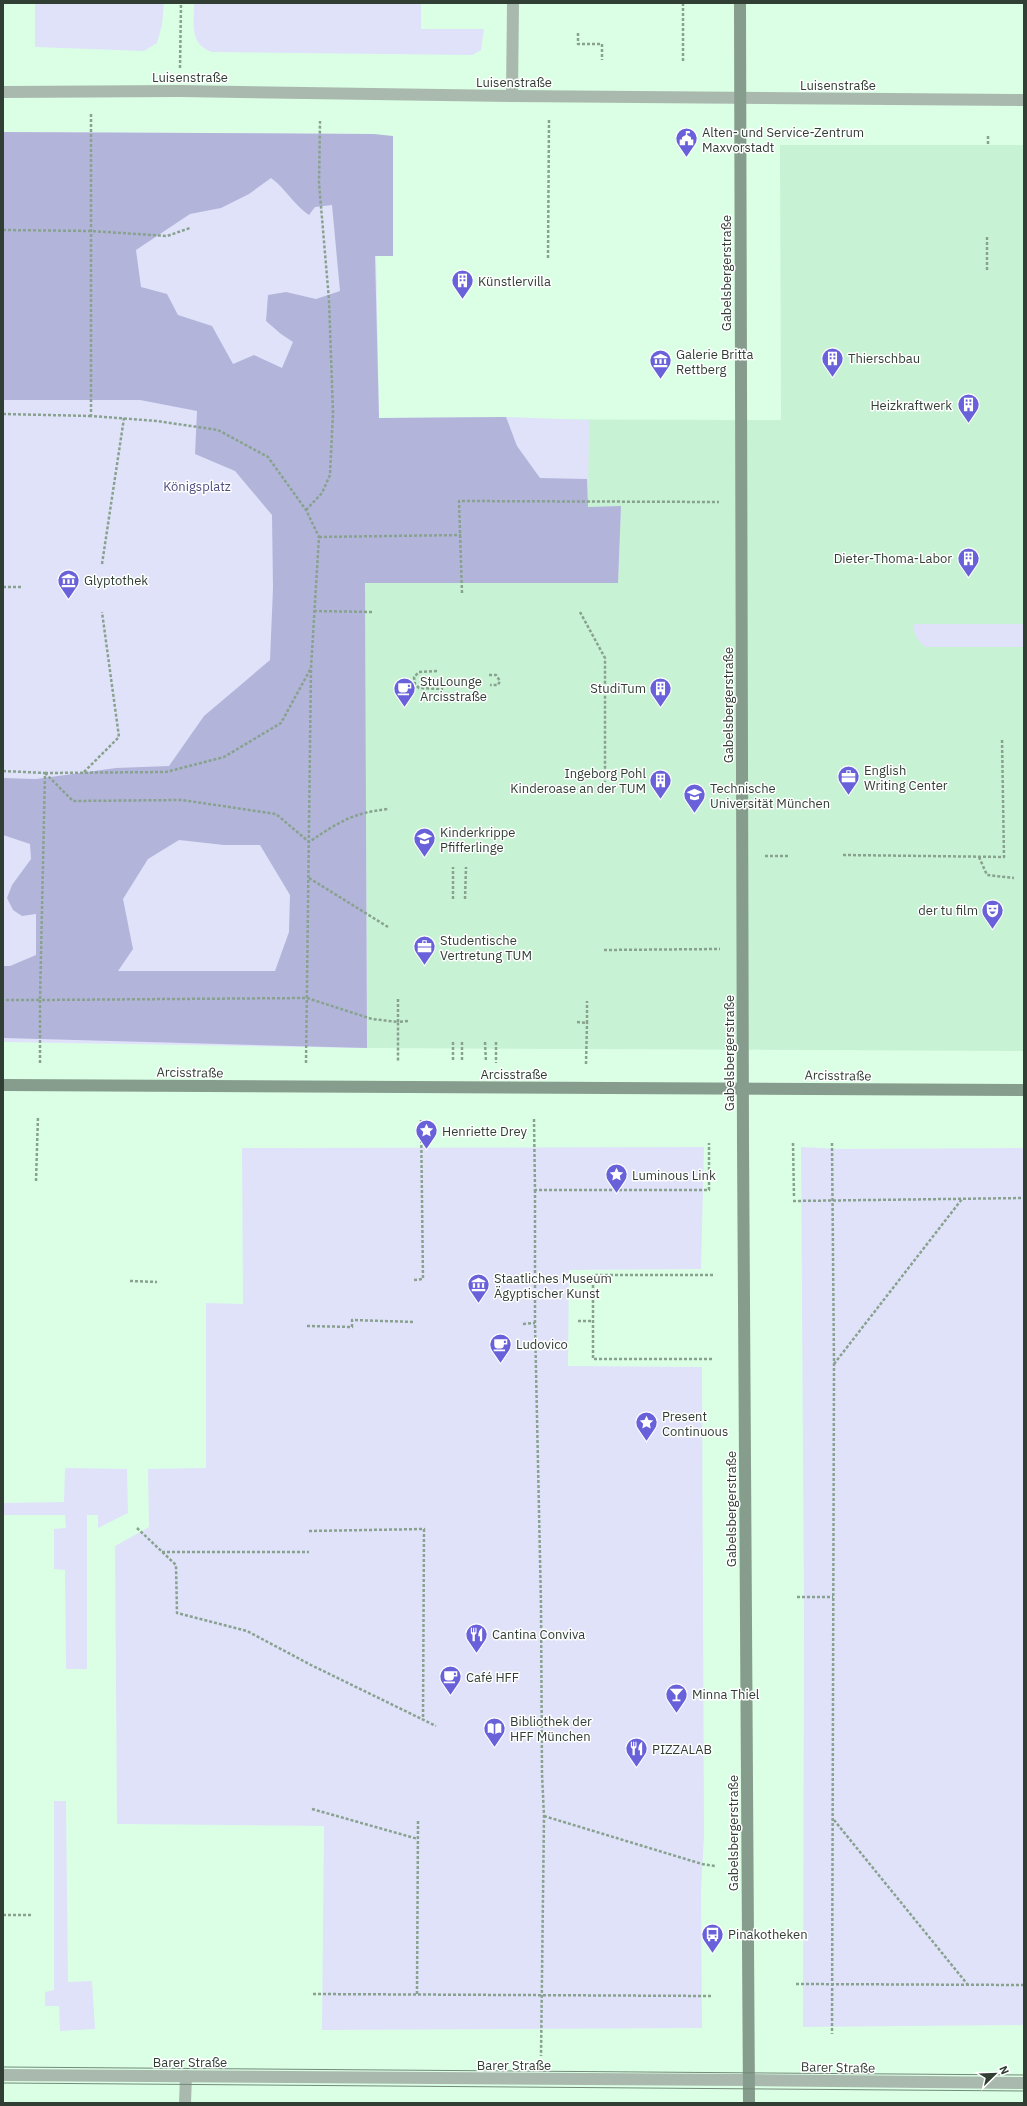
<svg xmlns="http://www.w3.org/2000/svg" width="1027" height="2106" font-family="'IBM Plex Sans',sans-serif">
<rect width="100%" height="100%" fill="#dbffe5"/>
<polygon fill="#c8f2d4" points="780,145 1024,145 1024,1051 367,1048 365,583 379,419 781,420"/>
<g fill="#e0e2fa">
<polygon points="35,3 164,3 162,25 157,43 144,51 35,47"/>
<path d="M194,3H421V29H484L481,50L472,55L212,52C189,44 194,24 194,3Z"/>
<polygon points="3,132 374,134 379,418 506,417 589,420 588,507 621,506 618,583 365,583 367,1048 3,1042"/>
<path d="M913,624H1024V647H925C917,640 914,634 913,624Z"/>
<polygon points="704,1147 701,1269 569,1270 568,1366 702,1367 704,1836 701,1891 702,2028 322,2030 324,1826 117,1824 115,1546 149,1527 148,1469 206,1468 206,1303 243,1304 242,1148"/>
<polygon points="801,1147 841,1149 1024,1148 1024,2025 803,2027 804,1614"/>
<polygon points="65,1468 127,1469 128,1513 98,1528 98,1515 87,1515 87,1669 66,1669 65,1570 54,1569 54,1529 66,1528 65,1515 3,1515 3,1503 64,1502"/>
<polygon points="54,1801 66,1801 68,1982 92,1981 95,2029 60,2031 59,2006 45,2006 45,1992 54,1990"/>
</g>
<path fill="#b2b5d9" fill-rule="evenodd" d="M3,132L374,134L393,136V256H375L379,418L506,417L517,446L540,478L587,479L588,507L621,506L618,583H365L367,1048L3,1038V966H10L36,955V914L22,916L13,910L7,898L12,885L31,859L30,844L3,835V778L36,779L116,768L169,766L204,716L270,660L273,588L272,515L235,471L195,454L197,411L140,400H3ZM271,178C286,189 294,205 309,215L315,207L332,205L340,291L316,299L286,292L268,295L266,321L281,334L293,342L282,368L254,355L233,364L212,326L178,315L167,294L141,287L136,250L190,214L221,208L249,194ZM179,840L224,845H260L290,895L289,932L275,971H118L133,949L123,899L148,859Z"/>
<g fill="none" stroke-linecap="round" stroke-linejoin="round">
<g stroke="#88a28f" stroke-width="2.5" stroke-dasharray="3 2" stroke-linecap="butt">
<polyline points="683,3 683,61"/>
<polyline points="578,33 578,44 602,44 602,60"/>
<polyline points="180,68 181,3"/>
<polyline points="988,136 988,145"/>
<polyline points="3,230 91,231 167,236 190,228"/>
<polyline points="548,258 549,118"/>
<polyline points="987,270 987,236"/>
<polyline points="3,414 91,416"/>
<polyline points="306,510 322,493 330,475 333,413 329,300 319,183 320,121"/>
<polyline points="319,537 461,535"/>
<polyline points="102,564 124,418"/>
<polyline points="3,587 23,587"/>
<polyline points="462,593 459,501 719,502"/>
<polyline points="314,611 373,612"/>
<polyline points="580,612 605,658 605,782"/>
<polyline points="437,671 419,672 414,677 415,684 419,688 443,689"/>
<polyline points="489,675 496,675 500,681 498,685 490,685"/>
<polyline points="3,771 45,773 40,1000 3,1000"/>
<polyline points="84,772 119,737 102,612"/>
<polyline points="45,773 166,772 224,757 281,723 311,668 319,537 306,510 268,457 218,430 157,421 91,416 91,114"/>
<path d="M45,773L73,801L182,800L276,814L309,842C339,822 352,813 388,809"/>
<polyline points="843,855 1004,857 1002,739"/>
<polyline points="765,856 789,856"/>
<polyline points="979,857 987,875 1014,878"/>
<polyline points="309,878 388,927"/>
<polyline points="453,899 453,867"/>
<polyline points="465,899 466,867"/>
<polyline points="604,950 720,949"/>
<polyline points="398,999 398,1022 408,1021"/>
<polyline points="577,1022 587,1023 587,1001"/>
<polyline points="453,1042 453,1062"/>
<polyline points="462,1042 462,1062"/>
<polyline points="485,1042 486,1062"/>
<polyline points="496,1042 496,1063"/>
<polyline points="40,1063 40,1000 307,998 372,1019 398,1022 398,1061"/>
<polyline points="306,1063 311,668"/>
<polyline points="586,1064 587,1023"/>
<polyline points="534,1119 535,1190 709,1190 709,1143"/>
<polyline points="793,1143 794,1197"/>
<polyline points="832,1143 834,1364 832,2034"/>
<polyline points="36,1181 38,1116"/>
<polyline points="535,1190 535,1323 541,1605 542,1774 544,1816 541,2056"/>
<polyline points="793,1201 1024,1198"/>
<polyline points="713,1275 593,1275 593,1359 713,1359"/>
<polyline points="414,1280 423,1279 421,1119"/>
<polyline points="130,1281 157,1282"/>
<polyline points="578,1321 593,1321"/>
<polyline points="523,1324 535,1323"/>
<polyline points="307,1326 352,1327 352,1320 415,1322"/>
<polyline points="834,1364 962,1199"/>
<polyline points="137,1528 176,1565 177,1613 247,1631 311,1665 436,1726"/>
<polyline points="309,1531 424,1529 423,1720"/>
<polyline points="162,1552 309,1552"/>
<polyline points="797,1597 833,1597"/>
<polyline points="312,1809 418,1839"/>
<polyline points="544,1816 702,1864 715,1866"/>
<polyline points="834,1820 968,1985"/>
<polyline points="3,1915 33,1915"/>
<polyline points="796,1984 1024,1985"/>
<polyline points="313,1994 712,1996"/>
<polyline points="417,1994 418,1821"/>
</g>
<polyline stroke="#aab9ae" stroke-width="12" points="512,96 513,3"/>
<g stroke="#aab9ae" stroke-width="12">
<polyline points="3,92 179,91 512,96 1024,100"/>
<polyline points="3,2075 749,2080"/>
<polyline points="185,2103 186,2076"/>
</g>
<polyline stroke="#aab9ae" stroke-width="12" points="749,2080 1024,2083"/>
<g stroke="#869c8c" stroke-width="12">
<polyline points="740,3 743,1143 749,2103"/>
<polyline points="3,1085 1024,1090"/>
</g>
<g stroke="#738979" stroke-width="1">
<polyline points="3,2067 1024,2075"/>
<polyline points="3,2083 1024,2091"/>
</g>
</g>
<defs>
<symbol id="civic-pin" viewBox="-11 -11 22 30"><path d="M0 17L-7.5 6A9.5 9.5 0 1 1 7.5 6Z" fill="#6961da" stroke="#fff"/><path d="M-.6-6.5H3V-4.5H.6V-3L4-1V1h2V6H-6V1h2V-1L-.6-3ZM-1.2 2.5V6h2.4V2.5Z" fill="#fff"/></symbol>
<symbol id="building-pin" viewBox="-11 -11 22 30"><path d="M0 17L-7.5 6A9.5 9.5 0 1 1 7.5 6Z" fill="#6961da" stroke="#fff"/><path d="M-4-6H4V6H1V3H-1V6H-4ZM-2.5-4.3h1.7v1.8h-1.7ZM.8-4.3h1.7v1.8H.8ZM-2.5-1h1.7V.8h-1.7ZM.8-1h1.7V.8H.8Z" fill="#fff"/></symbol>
<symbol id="museum-pin" viewBox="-11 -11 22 30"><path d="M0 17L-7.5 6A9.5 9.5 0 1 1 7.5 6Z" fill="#6961da" stroke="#fff"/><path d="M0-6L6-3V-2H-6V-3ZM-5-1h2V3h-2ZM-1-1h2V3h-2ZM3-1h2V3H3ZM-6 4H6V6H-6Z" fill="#fff"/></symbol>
<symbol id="cafe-pin" viewBox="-11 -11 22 30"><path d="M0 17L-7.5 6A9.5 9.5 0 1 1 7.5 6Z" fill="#6961da" stroke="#fff"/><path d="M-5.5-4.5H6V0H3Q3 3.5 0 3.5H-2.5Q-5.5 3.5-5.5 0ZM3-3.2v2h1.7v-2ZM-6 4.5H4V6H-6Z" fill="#fff"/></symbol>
<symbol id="office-pin" viewBox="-11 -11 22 30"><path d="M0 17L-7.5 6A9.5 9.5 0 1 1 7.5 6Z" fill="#6961da" stroke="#fff"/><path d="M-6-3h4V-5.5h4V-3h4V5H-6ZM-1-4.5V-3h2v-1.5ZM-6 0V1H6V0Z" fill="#fff"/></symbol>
<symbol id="university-pin" viewBox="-11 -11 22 30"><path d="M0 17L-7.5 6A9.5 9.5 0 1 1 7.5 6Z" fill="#6961da" stroke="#fff"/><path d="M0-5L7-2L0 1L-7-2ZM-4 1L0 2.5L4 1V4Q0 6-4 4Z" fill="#fff"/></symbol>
<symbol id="school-pin" viewBox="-11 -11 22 30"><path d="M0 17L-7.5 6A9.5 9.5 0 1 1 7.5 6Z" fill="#6961da" stroke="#fff"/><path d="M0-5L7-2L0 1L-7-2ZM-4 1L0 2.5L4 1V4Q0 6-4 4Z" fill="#fff"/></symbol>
<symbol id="theatre-pin" viewBox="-11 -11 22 30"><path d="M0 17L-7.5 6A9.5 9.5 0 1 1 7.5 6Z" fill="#6961da" stroke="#fff"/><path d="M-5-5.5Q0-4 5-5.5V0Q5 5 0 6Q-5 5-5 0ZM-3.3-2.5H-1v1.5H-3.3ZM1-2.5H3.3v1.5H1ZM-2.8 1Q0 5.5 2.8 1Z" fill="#fff"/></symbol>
<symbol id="sight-pin" viewBox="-11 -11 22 30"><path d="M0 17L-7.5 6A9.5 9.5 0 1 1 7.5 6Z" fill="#6961da" stroke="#fff"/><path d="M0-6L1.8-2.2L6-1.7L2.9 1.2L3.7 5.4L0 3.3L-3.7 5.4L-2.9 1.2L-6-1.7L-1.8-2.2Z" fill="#fff"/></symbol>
<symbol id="restaurant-pin" viewBox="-11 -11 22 30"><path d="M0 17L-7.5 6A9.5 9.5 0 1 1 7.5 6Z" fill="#6961da" stroke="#fff"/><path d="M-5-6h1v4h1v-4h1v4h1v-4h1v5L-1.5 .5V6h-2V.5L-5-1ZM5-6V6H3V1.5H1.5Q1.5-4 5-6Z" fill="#fff"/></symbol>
<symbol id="bar-pin" viewBox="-11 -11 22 30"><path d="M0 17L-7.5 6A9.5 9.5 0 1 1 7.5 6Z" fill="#6961da" stroke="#fff"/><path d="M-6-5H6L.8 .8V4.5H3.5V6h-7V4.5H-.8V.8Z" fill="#fff"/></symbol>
<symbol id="library-pin" viewBox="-11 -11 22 30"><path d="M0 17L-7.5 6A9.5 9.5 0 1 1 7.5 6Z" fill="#6961da" stroke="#fff"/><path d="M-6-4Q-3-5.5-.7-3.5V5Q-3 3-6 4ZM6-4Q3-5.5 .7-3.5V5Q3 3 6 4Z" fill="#fff"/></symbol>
<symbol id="bus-pin" viewBox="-11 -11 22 30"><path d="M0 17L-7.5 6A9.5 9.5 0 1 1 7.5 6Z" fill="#6961da" stroke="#fff"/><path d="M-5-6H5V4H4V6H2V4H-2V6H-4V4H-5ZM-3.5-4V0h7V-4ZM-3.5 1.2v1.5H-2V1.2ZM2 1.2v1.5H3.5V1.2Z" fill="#fff"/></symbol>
</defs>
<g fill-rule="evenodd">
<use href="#civic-pin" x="674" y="126" width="25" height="34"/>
<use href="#building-pin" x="450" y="268" width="25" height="34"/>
<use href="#building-pin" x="820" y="346" width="25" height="34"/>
<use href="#museum-pin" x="648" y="348" width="25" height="34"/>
<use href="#building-pin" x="956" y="392" width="25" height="34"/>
<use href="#building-pin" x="956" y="546" width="25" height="34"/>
<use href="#museum-pin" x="56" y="568" width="25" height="34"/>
<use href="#cafe-pin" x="392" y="676" width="25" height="34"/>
<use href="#building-pin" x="648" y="676" width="25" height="34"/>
<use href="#office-pin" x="836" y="764" width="25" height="34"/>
<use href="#building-pin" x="648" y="768" width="25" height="34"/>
<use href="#university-pin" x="682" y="782" width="25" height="34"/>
<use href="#school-pin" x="412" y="826" width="25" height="34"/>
<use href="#theatre-pin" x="980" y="898" width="25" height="34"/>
<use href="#office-pin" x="412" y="934" width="25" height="34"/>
<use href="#sight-pin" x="414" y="1118" width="25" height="34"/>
<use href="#sight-pin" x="604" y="1162" width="25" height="34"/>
<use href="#museum-pin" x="466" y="1272" width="25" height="34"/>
<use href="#cafe-pin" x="488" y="1332" width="25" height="34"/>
<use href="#sight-pin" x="634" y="1410" width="25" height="34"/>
<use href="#restaurant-pin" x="464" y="1622" width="25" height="34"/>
<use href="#cafe-pin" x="438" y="1664" width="25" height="34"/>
<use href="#bar-pin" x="664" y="1682" width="25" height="34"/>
<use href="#library-pin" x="482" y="1716" width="25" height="34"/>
<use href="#restaurant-pin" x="624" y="1736" width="25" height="34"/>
<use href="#bus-pin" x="700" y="1922" width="25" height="34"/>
</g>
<g text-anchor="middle" stroke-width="3" stroke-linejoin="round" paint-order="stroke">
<g font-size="13" fill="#303e34" stroke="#fff">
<text x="190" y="82">Luisenstraße</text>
<text x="514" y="87">Luisenstraße</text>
<text x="838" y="90">Luisenstraße</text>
<text transform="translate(726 273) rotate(-90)" y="5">Gabelsbergerstraße</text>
<text transform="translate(728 705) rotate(-90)" y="5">Gabelsbergerstraße</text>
<text transform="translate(729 1053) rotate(-90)" y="5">Gabelsbergerstraße</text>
<text transform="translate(190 1072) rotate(1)" y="5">Arcisstraße</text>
<text x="514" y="1079">Arcisstraße</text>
<text transform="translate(838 1075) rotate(1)" y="5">Arcisstraße</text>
<text transform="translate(731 1509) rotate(-90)" y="5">Gabelsbergerstraße</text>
<text transform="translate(733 1833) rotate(-90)" y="5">Gabelsbergerstraße</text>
<text x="190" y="2067">Barer Straße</text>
<text x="514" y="2070">Barer Straße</text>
<text transform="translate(838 2067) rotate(1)" y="5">Barer Straße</text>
</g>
<g font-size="13" fill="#303e34" stroke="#fff" text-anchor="start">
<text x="702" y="137">Alten- und Service-Zentrum<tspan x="702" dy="15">Maxvorstadt</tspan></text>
<text x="478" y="286">Künstlervilla</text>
<text x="676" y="359">Galerie Britta<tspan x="676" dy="15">Rettberg</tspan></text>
<text x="848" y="363">Thierschbau</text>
<text x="952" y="410" text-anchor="end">Heizkraftwerk</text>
<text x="952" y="563" text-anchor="end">Dieter-Thoma-Labor</text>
<text x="84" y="585">Glyptothek</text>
<text x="420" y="686">StuLounge<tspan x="420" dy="15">Arcisstraße</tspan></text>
<text x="646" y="693" text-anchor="end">StudiTum</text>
<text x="864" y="775">English<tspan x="864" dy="15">Writing Center</tspan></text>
<text x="646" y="778" text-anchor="end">Ingeborg Pohl<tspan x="646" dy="15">Kinderoase an der TUM</tspan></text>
<text x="710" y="793">Technische<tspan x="710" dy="15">Universität München</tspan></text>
<text x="440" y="837">Kinderkrippe<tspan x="440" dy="15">Pfifferlinge</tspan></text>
<text x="978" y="915" text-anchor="end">der tu film</text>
<text x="440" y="945">Studentische<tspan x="440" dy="15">Vertretung TUM</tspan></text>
<text x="442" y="1136">Henriette Drey</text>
<text x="632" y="1180">Luminous Link</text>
<text x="494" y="1283">Staatliches Museum<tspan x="494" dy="15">Ägyptischer Kunst</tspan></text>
<text x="516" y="1349">Ludovico</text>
<text x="662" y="1421">Present<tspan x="662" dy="15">Continuous</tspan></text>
<text x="492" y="1639">Cantina Conviva</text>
<text x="466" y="1682">Café HFF</text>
<text x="692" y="1699">Minna Thiel</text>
<text x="510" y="1726">Bibliothek der<tspan x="510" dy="15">HFF München</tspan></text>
<text x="652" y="1754">PIZZALAB</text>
<text x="728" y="1939">Pinakotheken</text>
</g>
<g font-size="13" fill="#4e4e80" stroke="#fff">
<text x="197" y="491">Königsplatz</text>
</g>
</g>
<rect width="1027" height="2106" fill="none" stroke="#303e34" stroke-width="8"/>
<g transform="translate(995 2074) rotate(67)" stroke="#ffffff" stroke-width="3" paint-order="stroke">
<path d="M0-3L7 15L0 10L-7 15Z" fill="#303e34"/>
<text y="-6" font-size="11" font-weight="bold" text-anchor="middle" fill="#303e34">N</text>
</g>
</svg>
